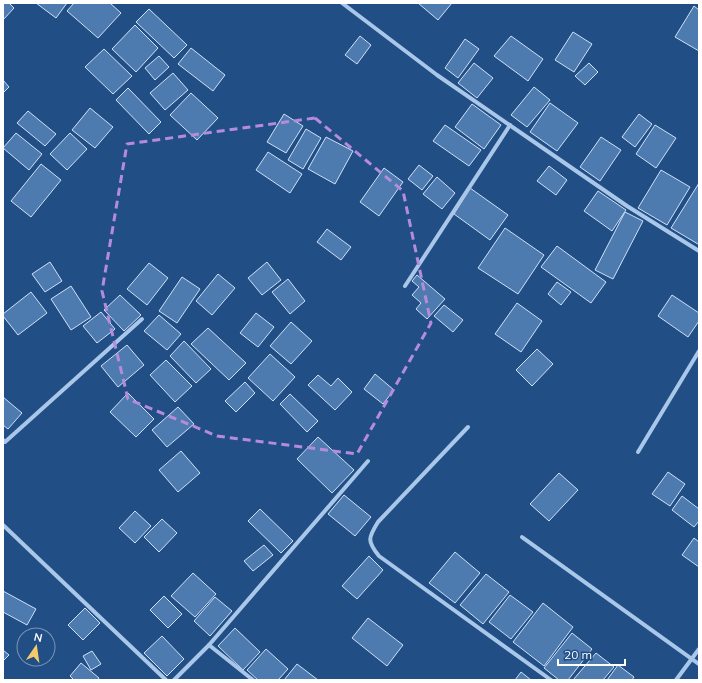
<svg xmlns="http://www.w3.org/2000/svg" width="702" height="683" font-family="Mulish,sans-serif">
<rect width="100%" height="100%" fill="#214e85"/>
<g fill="#4e7baf" stroke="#cee1f7">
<polygon points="3,3 9,3 14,8 3,20"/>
<polygon points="36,3 67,3 56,18"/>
<polygon points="74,3 110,3 121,13 98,38 67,11"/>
<polygon points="418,3 452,3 438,20"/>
<polygon points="694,6 699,10 699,51 675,37"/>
<polygon points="149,9 187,45 174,58 136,22"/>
<polygon points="135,25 158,48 136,72 112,49"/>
<polygon points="573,32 592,44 574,72 555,60"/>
<polygon points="360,36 371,45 357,64 345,55"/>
<polygon points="511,36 543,59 528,81 494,56"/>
<polygon points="465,39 479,49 458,78 445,68"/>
<polygon points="191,48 225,75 213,91 178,64"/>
<polygon points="104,49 132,76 113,94 85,67"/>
<polygon points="159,56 169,67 155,80 145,68"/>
<polygon points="474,63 493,78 477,98 458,83"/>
<polygon points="589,63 598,72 585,85 575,76"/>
<polygon points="173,73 188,90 165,110 150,93"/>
<polygon points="3,80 9,87 3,93"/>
<polygon points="534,87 550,100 527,127 511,115"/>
<polygon points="128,88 161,122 149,134 116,100"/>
<polygon points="191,93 218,118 197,140 170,115"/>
<polygon points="550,103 578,123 557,151 530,132"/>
<polygon points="472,104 501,125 484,149 455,127"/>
<polygon points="90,108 113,127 95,148 72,130"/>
<polygon points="28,111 56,134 45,146 17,123"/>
<polygon points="284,114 303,126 286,153 267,142"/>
<polygon points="639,114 652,124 635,147 622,137"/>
<polygon points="445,125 481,150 469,166 433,141"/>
<polygon points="655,125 676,138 656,168 636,154"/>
<polygon points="306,129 321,138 303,169 288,160"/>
<polygon points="16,133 42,154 29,170 3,148"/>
<polygon points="70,133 87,149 67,170 50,154"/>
<polygon points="326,137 353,151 335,184 308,169"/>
<polygon points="601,137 621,150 600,181 580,167"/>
<polygon points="268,152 302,174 290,193 256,170"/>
<polygon points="41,164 61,180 31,217 11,201"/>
<polygon points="419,165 433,176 422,190 408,179"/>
<polygon points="549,166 567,180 556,195 537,181"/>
<polygon points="384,168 403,182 379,216 360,202"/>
<polygon points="661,170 690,187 667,225 638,208"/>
<polygon points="437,177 455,193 442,209 423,194"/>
<polygon points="699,183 699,243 698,244 671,228"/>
<polygon points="470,188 508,215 490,240 454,214"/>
<polygon points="598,191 626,210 612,231 584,211"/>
<polygon points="625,212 643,221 613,279 595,270"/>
<polygon points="505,228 544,255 518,294 478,268"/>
<polygon points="327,229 351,247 341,260 317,242"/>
<polygon points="557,246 606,282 591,303 541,267"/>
<polygon points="50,262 62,281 45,292 32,274"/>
<polygon points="267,262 281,280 262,295 248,278"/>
<polygon points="149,263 168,278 147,305 127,289"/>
<polygon points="218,274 235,288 212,315 196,301"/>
<polygon points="417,275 445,299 427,319 416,309 421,303 412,295 419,287 412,281"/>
<polygon points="182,277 200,289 177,323 159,311"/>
<polygon points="288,279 305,301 290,314 272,292"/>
<polygon points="557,282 571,292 561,305 548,294"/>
<polygon points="71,286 91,317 71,330 51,299"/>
<polygon points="31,292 47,313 18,335 3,316 3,314"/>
<polygon points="120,295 141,315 124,331 104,310"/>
<polygon points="672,295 699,313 699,321 688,337 658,316"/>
<polygon points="517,303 542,321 521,352 495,334"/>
<polygon points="444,305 463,320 453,332 434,316"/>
<polygon points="101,312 115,329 97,343 83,326"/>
<polygon points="256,313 274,327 258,347 240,333"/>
<polygon points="159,315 181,334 167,350 144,331"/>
<polygon points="291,322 312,341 291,364 270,346"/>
<polygon points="208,328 246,363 229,380 191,344"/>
<polygon points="184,341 211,369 196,383 170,356"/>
<polygon points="127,345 144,365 118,387 101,366"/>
<polygon points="537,349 553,364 532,386 516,370"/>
<polygon points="270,354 295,377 273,401 248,378"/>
<polygon points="166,360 192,386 175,402 150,375"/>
<polygon points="375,374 394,390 383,404 364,389"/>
<polygon points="318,375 331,386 338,378 352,392 335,410 308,385"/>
<polygon points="245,382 255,393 236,412 225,401"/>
<polygon points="128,393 154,419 136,437 110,412"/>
<polygon points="290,394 318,421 307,432 280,404"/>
<polygon points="3,397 22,413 8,429 3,425"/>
<polygon points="178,407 194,424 167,447 152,430"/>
<polygon points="318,437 354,470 332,493 297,459"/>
<polygon points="181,451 200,473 178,492 159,470"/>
<polygon points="668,472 685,484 670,506 652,494"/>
<polygon points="559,473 578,490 549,521 530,504"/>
<polygon points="344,495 371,517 355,536 328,514"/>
<polygon points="682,496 699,509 699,521 694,527 672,510"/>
<polygon points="260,509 293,541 281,553 248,521"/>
<polygon points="135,511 151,526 135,543 119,528"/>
<polygon points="162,519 177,533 159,552 144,537"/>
<polygon points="694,538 699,542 699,567 682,555"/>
<polygon points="264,545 273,555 253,571 244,561"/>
<polygon points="455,552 480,573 455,603 429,583"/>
<polygon points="369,556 383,570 357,599 342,586"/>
<polygon points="193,573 216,594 195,617 171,596"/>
<polygon points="486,574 509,592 483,624 460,605"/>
<polygon points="3,591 36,609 27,625 3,612"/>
<polygon points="510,595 533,612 511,639 489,622"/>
<polygon points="164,596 182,614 168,628 150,610"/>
<polygon points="215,597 232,611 210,636 194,621"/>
<polygon points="543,603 573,627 544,666 513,642"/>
<polygon points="85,608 100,623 83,640 68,625"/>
<polygon points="368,618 403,645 387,666 352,638"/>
<polygon points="235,628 260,652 243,670 218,646"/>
<polygon points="572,633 592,649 568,680 559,680 544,668"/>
<polygon points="162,636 184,659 167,676 144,653"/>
<polygon points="266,649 288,669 278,680 258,680 247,670"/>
<polygon points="3,650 9,655 3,661"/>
<polygon points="92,651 101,664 91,670 83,656"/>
<polygon points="596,653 614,667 603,680 573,680"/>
<polygon points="81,663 99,678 98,680 74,680 70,676"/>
<polygon points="297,664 318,680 284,680"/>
<polygon points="618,665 634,677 632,680 607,680"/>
<polygon points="521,672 531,680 515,680"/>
</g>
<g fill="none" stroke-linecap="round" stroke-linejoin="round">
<g stroke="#a9c7e9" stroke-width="4">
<polyline points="342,3 437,75 627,206 699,251"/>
<polyline points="405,286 510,125"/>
<path d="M468,427L378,522C368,538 367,541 379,556L551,680"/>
<polyline points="3,440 5,442 142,319"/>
<polyline points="638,452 699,351"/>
<polyline points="3,525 166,680"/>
<polyline points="522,537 699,664"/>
<polyline points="174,680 209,645"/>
<polyline points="253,680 209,645 368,461"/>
<polyline points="676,680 699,649"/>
</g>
</g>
<path fill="none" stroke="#b68bdc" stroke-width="3" stroke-dasharray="8 5" stroke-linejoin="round" d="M315,118L403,191L431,323L357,454L217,436L128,399L102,291L127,144Z"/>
<rect width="702" height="683" fill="none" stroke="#ffffff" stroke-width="8"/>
<g transform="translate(36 647) rotate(13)"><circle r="19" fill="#214e85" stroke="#7a95b6"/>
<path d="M0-3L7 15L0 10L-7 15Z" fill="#f6cb6b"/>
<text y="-6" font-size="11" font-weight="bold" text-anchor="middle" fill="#ffffff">N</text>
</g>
<path d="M558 659v6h67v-6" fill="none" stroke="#ffffff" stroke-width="2"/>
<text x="564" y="659" font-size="12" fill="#ffffff" stroke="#214e85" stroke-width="3" paint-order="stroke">20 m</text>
</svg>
